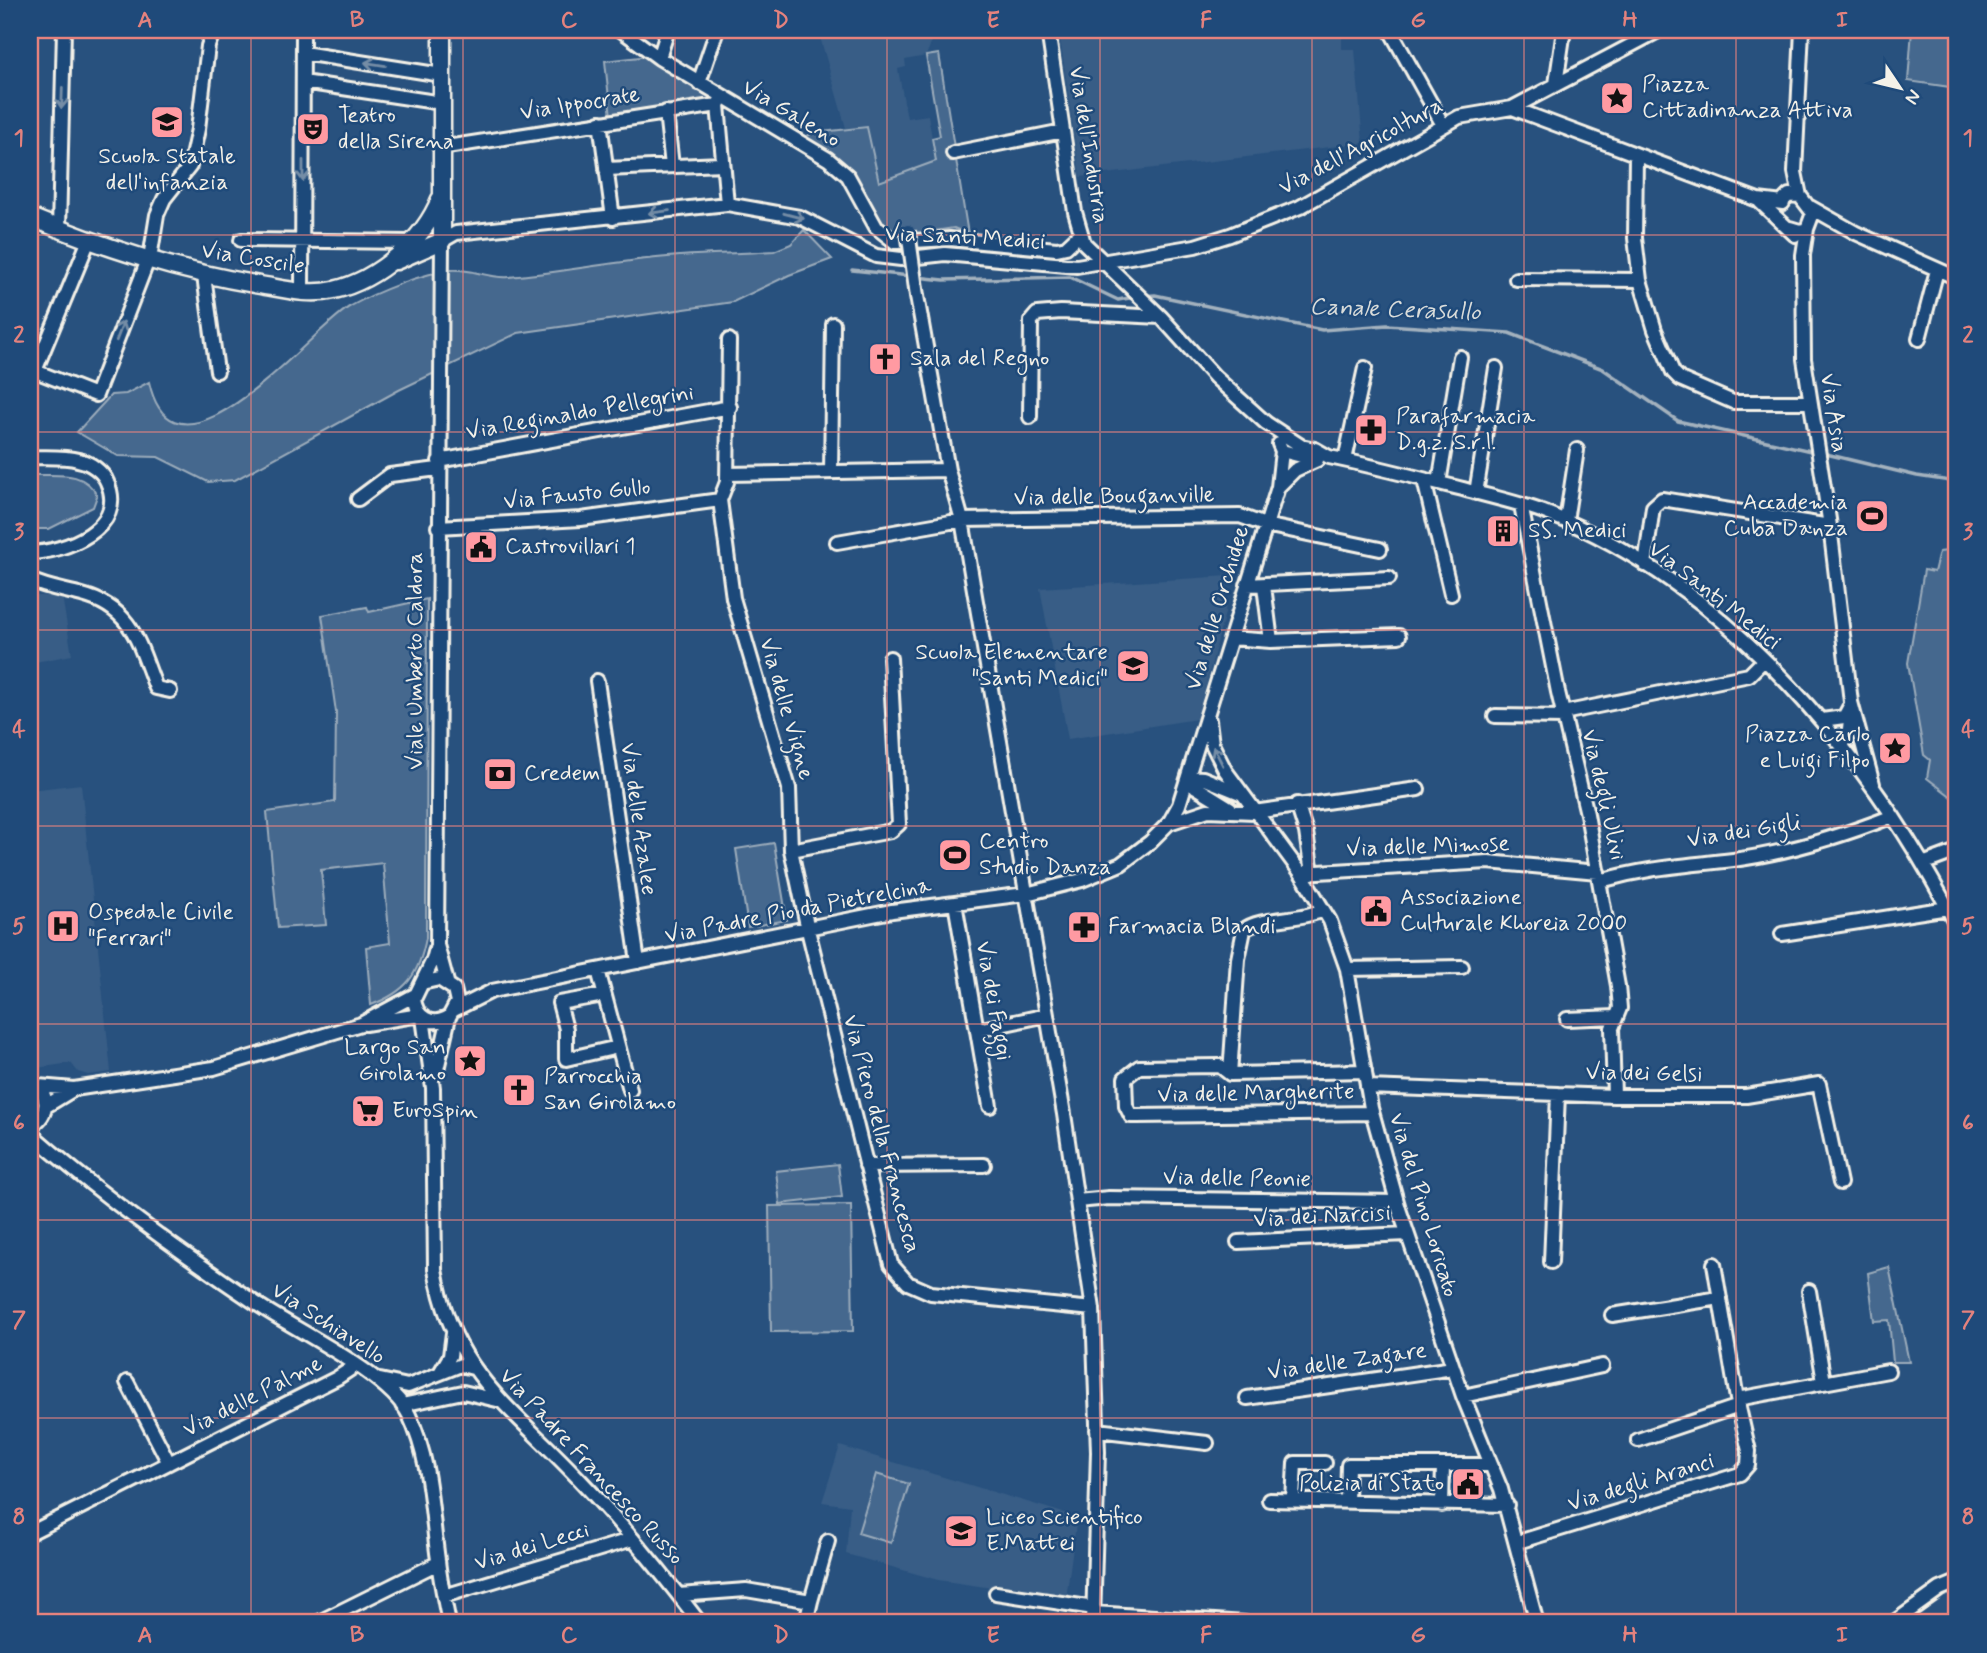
<svg xmlns="http://www.w3.org/2000/svg" width="1987" height="1653" viewBox="0 0 1987 1653" font-family="Mynerve,sans-serif">
  <style>
    .built { fill: #375d86 }
    .green { fill: #45688e; stroke: #9cacbb; stroke-width: 2 }
    .lines { fill: none; stroke-linecap: round; stroke-linejoin: round }
    .stream { stroke: #a4b2be; stroke-width: 3.5 }
    .minor-casing { stroke: #f4f1e8; stroke-width: 18 }
    .major-casing { stroke: #f4f1e8; stroke-width: 21 }
    .minor { stroke: #1f4a7a; stroke-width: 12 }
    .major { stroke: #1f4a7a; stroke-width: 16 }
    .minor-bridge-casing { stroke: #f4f1e8; stroke-width: 18; stroke-linecap: butt }
    .minor-bridge { stroke: #1f4a7a; stroke-width: 12 }
    .oneway { stroke: #748da6 }
    .grid { fill: none; stroke: #e4827e; stroke-width: 2; stroke-opacity: 0.55 }
    .labels { text-anchor: middle; dominant-baseline: central; stroke-width: 5; stroke-linejoin: round; paint-order: stroke }
    .poi-label { font-size: 23px; fill: #f4f1e8; stroke: #1f4a7a; text-anchor: start }
    .street-label { font-size: 23px; fill: #f4f1e8; stroke: #1f4a7a }
    .water-label { font-size: 24px; font-style: italic; fill: #d9dcda; stroke: #1f4a7a }
    .neatline { fill: none; stroke: #e4827e; stroke-width: 2.5 }
    .grid-label { font-size: 23px; text-anchor: middle; font-weight: bold; fill: #e4827e }
  </style>
  <rect width="100%" height="100%" fill="#28517e"/>
  <filter id="ink" filterUnits="userSpaceOnUse"><feTurbulence type="fractalNoise" baseFrequency=".0143" numOctaves="2"/><feDisplacementMap in="SourceGraphic" scale="14" xChannelSelector="R" yChannelSelector="G"/><feConvolveMatrix kernelMatrix="1 2 1 2 8 2 1 2 1" color-interpolation-filters="sRGB"/></filter>
  <g filter="url(#ink)">
    <path class="built" d="M818,30h110l3,13 -5,13 -21,4 1,7 -8,2 9,49 21,-3 8,46 -57,21 -12,-55 -21,1z
      M1133,30h209v19h13l8,94 -283,34 -20,-138z
      M1229,576l-4,37 -28,106 -129,20 -28,-151z
      M30,596h32l10,59 -42,8z
      M81,784l30,288 -23,3 -10,-3 -7,-9 -41,6v-279z
      M840,1446l237,71 -11,82 -128,-19 -92,-26 4,-48 -28,-4z"/>
    <path class="green" d="M1912,30h45v58l-49,-7z
      M939,54l29,180 -14,-6 -59,9c-19,-18 -26,-43 -41,-64 -13,-17 -33,-22 -48,-36l6,-4 55,-6 12,55 57,-21 -4,-23 8,-2 -14,-80z
      M649,56l61,39 1,5 -100,17 -6,-56z
      M804,230l28,29 -43,16 -56,27 -215,31 -119,57 -164,90 -27,2 -50,-25 -40,-1 -41,-24 34,-37 15,-1 23,-12c27,120 165,-57 202,-76 25,-14 72,-33 100,-36 19,-2 39,9 58,7 46,-4 92,-13 138,-18 42,-5 85,-5 127,-8l17,-7z
      M30,475c25,1 55,-6 67,21l-4,11 -44,22h-19z
      M1957,550v251l-30,-23 3,-18 -6,-5 -16,-92 16,-93 10,2 5,-20z
      M427,599l-1,339c-7,37 -20,54 -55,67l-5,-58 24,-4 -7,-80 -62,7 5,55 -48,3 -11,-116 68,-10 1,-90 -14,-97 45,-8 2,5z
      M774,843l13,77 -39,7 -12,-78z
      M838,1164l4,33 -62,7 -4,-33z
      M851,1205l2,126 -82,1 -2,-126z
      M1889,1267l20,95h-16l-4,-42 -15,1 -6,-48z
      M876,1474l33,10 -18,59 -33,-10z"/>
    <g class="lines">
      <path class="stream" d="M852,270l58,6
        M917,277l27,3 126,-3 48,23 17,-3
        M1143,296l12,-1 167,35 65,-5 122,8 94,36 75,52 137,31
        M1822,453l95,23 40,6"/>
      <g class="minor-casing">
        <path id="minor" d="M621,30l38,28 169,101 20,17 28,51 19,15 55,-3 107,10 9,-2 15,-14
          M1048,30l27,182 9,31 77,74 54,60 51,46 35,23 14,3 14,8c45,9 89,21 134,32 28,8 59,14 86,25 180,72 322,244 408,412
          M1390,30l53,95
          M1049,32l19,-2
          M303,53l139,22
          M659,58l9,-28
          M303,82l139,21
          M699,83l18,-53
          M1556,84l8,-54
          M718,105l9,99
          M1512,108l148,-78
          M666,112l6,54
          M600,122l13,96
          M440,148l278,-43 4,-8
          M953,153l110,-22
          M1636,156l-1,82 5,42 15,50 18,42 7,7 53,23h77
          M606,169l116,-5
          M1800,196l-5,-24 7,-142
          M1784,200l5,-5 11,1 13,17 -6,16 -7,2 -10,-3
          M1760,202l35,33
          M1810,207l46,26 101,45
          M59,229l5,-199
          M1807,229l-4,26 1,104 26,167 21,176 22,82
          M241,240l168,2
          M204,276l13,95
          M1516,279l124,1
          M302,292l1,-262
          M917,296l31,174 14,50 102,594 29,195 5,143 -5,171
          M1919,339l18,-69
          M30,369l66,26 55,-143 6,-37 7,-16 26,-33 8,-37 10,-83 6,-16
          M35,371l54,-131
          M1030,417l1,-96 6,-7 24,-2 100,5
          M1279,444l3,7 35,9
          M30,457c15,1 34,-1 48,3 12,2 25,12 29,22 21,46 -42,70 -77,71
          M1345,460l20,-92
          M439,461l291,-54
          M831,472l2,-148
          M727,474l221,-4
          M1424,480l27,114
          M1439,483l21,-126
          M1278,487l17,-17 22,-10
          M1476,493l20,-125
          M358,499l32,-24 48,-6
          M720,500l13,98 56,190 2,62 17,80 83,334 17,19 23,10 162,16
          M720,500l7,-18 2,-142
          M1521,505l37,187 29,122 31,172 2,22 -8,20 2,68
          M1566,521l11,-71
          M438,527l143,-8 139,-19
          M837,542l125,-22 278,-4 25,9 115,24
          M1645,565l8,-58 9,-8 168,27
          M30,580c17,8 34,10 52,15 51,13 57,50 74,93l14,3
          M1247,585l142,-7
          M1264,586l7,55
          M1231,638l40,3 128,-5
          M597,681l41,281
          M1563,713l186,-38 15,-15
          M1495,716l69,1
          M1209,720l3,24 13,26 76,103 29,48 17,48 24,139 28,101 64,187 38,93 36,134
          M1822,720l22,-3 6,-11
          M1842,747l7,-18 2,-19
          M1189,777l14,1 37,15
          M1189,777l7,10 34,21
          M1297,804l9,28 6,41
          M1169,823l39,-13 46,2 164,-23
          M791,850l100,-19 8,-7 -9,-166
          M1925,863l32,-12
          M1301,873l187,-11 110,10
          M1600,881c49,-14 84,-15 133,-21 54,-7 109,-24 160,-44
          M955,903l35,203
          M1782,934l166,-26
          M437,945l10,37
          M1347,969l115,-2
          M598,970l32,120
          M422,983l17,-4 15,10 3,13 -8,15c-17,10 -33,1 -35,-18l19,-39 4,-15 5,-704 14,-8 271,-29 73,13 76,39 25,3 44,-5 132,12 118,-20 35,-11 70,-28 159,-90 53,-9 246,92 25,3
          M604,995l-45,8 7,26v30l52,-12
          M454,1010l38,-19 400,-80 134,-17 56,-14 39,-16 29,-22 19,-19 10,-18 99,-318 4,-36
          M423,1018l10,70 2,181c17,104 78,139 145,211 43,45 82,93 120,143
          M1567,1019l49,-2
          M365,1024l55,-9
          M977,1030l70,-15
          M1365,1071l-135,3 -10,-8 -81,1 -14,11 1,28 5,10h6l235,-3
          M436,1074l13,-57
          M1230,1074l8,-115 6,-29c15,-13 56,-9 79,-20
          M30,1081c20,10 21,35 0,45
          M38,1086l36,3 140,-21 147,-44 54,-29
          M1367,1087l247,9h132l73,-12 21,99
          M46,1106l28,-17
          M30,1133c71,62 151,120 230,173 39,26 130,69 149,109 22,46 22,96 29,145 2,21 7,42 11,63
          M866,1166l118,-1
          M1077,1201l32,-3 288,4
          M1238,1242l169,-8
          M1551,1262l7,-168
          M1809,1291l15,91
          M1612,1315l108,-17
          M441,1371l9,-15 3,-23
          M380,1380l28,6 53,-21 12,3
          M127,1382l42,81
          M1463,1396l139,-30
          M1247,1398l206,-30
          M1737,1399l151,-28
          M402,1405l61,-13 34,8
          M1097,1430l110,13
          M1638,1440l101,-34
          M1269,1500l238,5
          M1293,1500l2,-37h30
          M1347,1502l1,-37h143
          M1442,1505l1,-40
          M30,1533l307,-155 18,-12
          M1518,1542l222,-68 8,-9 1,-14 -12,-52 -23,-135
          M996,1593l98,15
          M679,1595l67,-5 65,11 17,-60
          M444,1596l189,-57
          M1094,1613l151,10
          M317,1623l121,-60
          M806,1623l5,-22
          M1893,1623l47,-34 17,-7"/>
      </g>
      <g class="major-casing">
        <path id="major" d="M30,217c77,32 147,54 230,68 24,4 50,11 74,5 44,-10 90,-50 106,-91
          M396,261l46,-20v-211"/>
      </g>
      <use href="#minor" class="minor"/>
      <use href="#major" class="major"/>
      <g class="minor-bridge-casing">
        <path id="minor-bridge" d="M908,231l9,65"/>
      </g>
      <use href="#minor-bridge" class="minor-bridge"/>
    </g>
    <defs><path id="oneway-shaft" d="M-6 0H5M1.5-3L5.5 0L1.5 3" fill="none" stroke-width="1.6" stroke-linecap="round" stroke-linejoin="round" transform="scale(1.75)"/></defs>
    <g class="oneway">
      <use href="#oneway-shaft" transform="translate(375 64) rotate(-171)"/>
      <use href="#oneway-shaft" transform="translate(62 98) rotate(92)"/>
      <use href="#oneway-shaft" transform="translate(303 171) rotate(90)"/>
      <use href="#oneway-shaft" transform="translate(659 212) rotate(173)"/>
      <use href="#oneway-shaft" transform="translate(794 216) rotate(15)"/>
      <use href="#oneway-shaft" transform="translate(120 331) rotate(-69)"/>
      <use href="#oneway-shaft" transform="translate(1218 756) rotate(-117)"/>
    </g>
  </g>
  <path class="grid" d="M251,30v1593M463,30v1593M675,30v1593M887,30v1593M1100,30v1593M1312,30v1593M1524,30v1593M1736,30v1593M30,235h1927M30,432h1927M30,630h1927M30,826h1927M30,1024h1927M30,1220h1927M30,1418h1927"/>
  <defs>
    <g id="sight-square" transform="scale(1.75)"><rect x="-9" y="-9" width="18" height="18" rx="4" fill="#ff9aa2" stroke="#1f4a7a"/><path d="M0-6L1.8-2.2L6-1.7L2.9 1.2L3.7 5.4L0 3.3L-3.7 5.4L-2.9 1.2L-6-1.7L-1.8-2.2Z" fill="#111"/></g>
    <g id="school-square" transform="scale(1.75)"><rect x="-9" y="-9" width="18" height="18" rx="4" fill="#ff9aa2" stroke="#1f4a7a"/><path d="M0-5L7-2L0 1L-7-2ZM-4 1L0 2.5L4 1V4Q0 6-4 4Z" fill="#111"/></g>
    <g id="theatre-square" transform="scale(1.75)"><rect x="-9" y="-9" width="18" height="18" rx="4" fill="#ff9aa2" stroke="#1f4a7a"/><path d="M-5-5.5Q0-4 5-5.5V0Q5 5 0 6Q-5 5-5 0ZM-3.3-2.5H-1v1.5H-3.3ZM1-2.5H3.3v1.5H1ZM-2.8 1Q0 5.5 2.8 1Z" fill="#111"/></g>
    <g id="church-square" transform="scale(1.75)"><rect x="-9" y="-9" width="18" height="18" rx="4" fill="#ff9aa2" stroke="#1f4a7a"/><path d="M-1.2-6h2.4v3.5h3.3v2.4h-3.3V6h-2.4V-.1h-3.3v-2.4h3.3Z" fill="#111"/></g>
    <g id="pharmacy-square" transform="scale(1.75)"><rect x="-9" y="-9" width="18" height="18" rx="4" fill="#ff9aa2" stroke="#1f4a7a"/><path d="M-2-6h4v4h4v4h-4v4h-4v-4h-4v-4h4Z" fill="#111"/></g>
    <g id="stadium-square" transform="scale(1.75)"><rect x="-9" y="-9" width="18" height="18" rx="4" fill="#ff9aa2" stroke="#1f4a7a"/><path d="M0-5a6.5 5 0 1 0 0 10a6.5 5 0 1 0 0-10ZM-3.5-1.8h7v3.6h-7Z" fill="#111"/></g>
    <g id="building-square" transform="scale(1.75)"><rect x="-9" y="-9" width="18" height="18" rx="4" fill="#ff9aa2" stroke="#1f4a7a"/><path d="M-4-6H4V6H1V3H-1V6H-4ZM-2.5-4.3h1.7v1.8h-1.7ZM.8-4.3h1.7v1.8H.8ZM-2.5-1h1.7V.8h-1.7ZM.8-1h1.7V.8H.8Z" fill="#111"/></g>
    <g id="civic-square" transform="scale(1.75)"><rect x="-9" y="-9" width="18" height="18" rx="4" fill="#ff9aa2" stroke="#1f4a7a"/><path d="M-.6-6.5H3V-4.5H.6V-3L4-1V1h2V6H-6V1h2V-1L-.6-3ZM-1.2 2.5V6h2.4V2.5Z" fill="#111"/></g>
    <g id="bank-square" transform="scale(1.75)"><rect x="-9" y="-9" width="18" height="18" rx="4" fill="#ff9aa2" stroke="#1f4a7a"/><path d="M-6-4H6V4H-6ZM0-2.3a2.3 2.3 0 1 0 0 4.6a2.3 2.3 0 1 0 0-4.6Z" fill="#111"/></g>
    <g id="hospital-square" transform="scale(1.75)"><rect x="-9" y="-9" width="18" height="18" rx="4" fill="#ff9aa2" stroke="#1f4a7a"/><path d="M-5-5h3v3.5h4V-5h3V5h-3V1.5h-4V5h-3Z" fill="#111"/></g>
    <g id="supermarket-square" transform="scale(1.75)"><rect x="-9" y="-9" width="18" height="18" rx="4" fill="#ff9aa2" stroke="#1f4a7a"/><path d="M-6-5.5h2.5l.6 2H6L4.5 2H-2.5L-4.4-4H-6ZM-1.5 3.2a1.3 1.3 0 1 0 .1 0ZM3 3.2a1.3 1.3 0 1 0 .1 0Z" fill="#111"/></g>
  </defs>
  <g fill-rule="evenodd">
    <use href="#sight-square" x="1617" y="98"/>
    <use href="#school-square" x="167" y="122"/>
    <use href="#theatre-square" x="313" y="129"/>
    <use href="#church-square" x="885" y="359"/>
    <use href="#pharmacy-square" x="1371" y="430"/>
    <use href="#stadium-square" x="1872" y="516"/>
    <use href="#building-square" x="1503" y="531"/>
    <use href="#civic-square" x="481" y="547"/>
    <use href="#school-square" x="1133" y="666"/>
    <use href="#sight-square" x="1895" y="748"/>
    <use href="#bank-square" x="500" y="774"/>
    <use href="#stadium-square" x="955" y="855"/>
    <use href="#civic-square" x="1376" y="911"/>
    <use href="#hospital-square" x="63" y="926"/>
    <use href="#pharmacy-square" x="1084" y="927"/>
    <use href="#sight-square" x="470" y="1061"/>
    <use href="#church-square" x="519" y="1090"/>
    <use href="#supermarket-square" x="368" y="1111"/>
    <use href="#civic-square" x="1468" y="1484"/>
    <use href="#school-square" x="961" y="1531"/>
  </g>
  <g class="labels">
    <g class="poi-label">
      <text x="1642" y="85">Piazza<tspan x="1642" dy="26">Cittadinanza Attiva</tspan></text>
      <text x="338" y="116">Teatro<tspan x="338" dy="26">della Sirena</tspan></text>
      <text x="167" y="157" text-anchor="middle">Scuola Statale<tspan x="167" dy="26">dell'infanzia</tspan></text>
      <text x="910" y="359">Sala del Regno</text>
      <text x="1396" y="417">Parafarmacia<tspan x="1396" dy="26">D.g.z. S.r.l.</tspan></text>
      <text x="1848" y="503" text-anchor="end">Accademia<tspan x="1848" dy="26">Cuba Danza</tspan></text>
      <text x="1528" y="531">SS. Medici</text>
      <text x="505" y="547">Castrovillari 1</text>
      <text x="1108" y="653" text-anchor="end">Scuola Elementare<tspan x="1108" dy="26">"Santi Medici"</tspan></text>
      <text x="1870" y="735" text-anchor="end">Piazza Carlo<tspan x="1870" dy="26">e Luigi Filpo</tspan></text>
      <text x="524" y="774">Credem</text>
      <text x="979" y="842">Centro<tspan x="979" dy="26">Studio Danza</tspan></text>
      <text x="1400" y="898">Associazione<tspan x="1400" dy="26">Culturale Khoreia 2000</tspan></text>
      <text x="88" y="913">Ospedale Civile<tspan x="88" dy="26">"Ferrari"</tspan></text>
      <text x="1108" y="927">Farmacia Blandi</text>
      <text x="446" y="1048" text-anchor="end">Largo San<tspan x="446" dy="26">Girolamo</tspan></text>
      <text x="544" y="1077">Parrocchia<tspan x="544" dy="26">San Girolamo</tspan></text>
      <text x="392" y="1111">EuroSpin</text>
      <text x="1444" y="1484" text-anchor="end">Polizia di Stato</text>
      <text x="986" y="1518">Liceo Scientifico<tspan x="986" dy="26">E.Mattei</tspan></text>
    </g>
    <g class="street-label">
      <text transform="translate(580 104) rotate(-9)">Via Ippocrate</text>
      <text transform="translate(791 114) rotate(31)">Via Galeno</text>
      <text transform="translate(1088 145) rotate(81)">Via dell'Industria</text>
      <text transform="translate(1361 147) rotate(-28)">Via dell'Agricoltura</text>
      <text transform="translate(965 238) rotate(3)">Via Santi Medici</text>
      <text transform="translate(253 259) rotate(9)">Via Coscile</text>
      <text transform="translate(580 413) rotate(-10)">Via Reginaldo Pellegrini</text>
      <text transform="translate(1833 413) rotate(81)">Via Asia</text>
      <text transform="translate(577 495) rotate(-6)">Via Fausto Gullo</text>
      <text transform="translate(1114 497) rotate(-1)">Via delle Bouganville</text>
      <text transform="translate(1714 596) rotate(38)">Via Santi Medici</text>
      <text transform="translate(1218 608) rotate(-73)">Via delle Orchidee</text>
      <text transform="translate(416 661) rotate(-90)">Viale Umberto Caldora</text>
      <text transform="translate(786 709) rotate(74)">Via delle Vigne</text>
      <text transform="translate(1603 795) rotate(77)">Via degli Ulivi</text>
      <text transform="translate(638 819) rotate(82)">Via delle Azalee</text>
      <text transform="translate(1744 832) rotate(-9)">Via dei Gigli</text>
      <text transform="translate(1428 847) rotate(-2)">Via delle Mimose</text>
      <text transform="translate(798 911) rotate(-11)">Via Padre Pio da Pietrelcina</text>
      <text transform="translate(993 1001) rotate(80)">Via dei Faggi</text>
      <text transform="translate(1644 1074) rotate(1)">Via dei Gelsi</text>
      <text transform="translate(1256 1094) rotate(-1)">Via delle Margherite</text>
      <text transform="translate(881 1134) rotate(75)">Via Piero della Francesca</text>
      <text transform="translate(1237 1179) rotate(1)">Via delle Peonie</text>
      <text transform="translate(1423 1205) rotate(73)">Via del Pino Loricato</text>
      <text transform="translate(1322 1217) rotate(-3)">Via dei Narcisi</text>
      <text transform="translate(328 1324) rotate(33)">Via Schiavello</text>
      <text transform="translate(1347 1362) rotate(-8)">Via delle Zagare</text>
      <text transform="translate(253 1397) rotate(-27)">Via delle Palme</text>
      <text transform="translate(591 1467) rotate(47)">Via Padre Francesco Russo</text>
      <text transform="translate(1641 1483) rotate(-17)">Via degli Aranci</text>
      <text transform="translate(532 1547) rotate(-17)">Via dei Lecci</text>
    </g>
    <g class="water-label">
      <text transform="translate(1395 310) rotate(2)">Canale Cerasullo</text>
    </g>
  </g>
  <rect width="1987" height="1653" fill="none" stroke="#1f4a7a" stroke-width="77"/>
  <g transform="translate(1900 88) rotate(125)" stroke="#1f4a7a" stroke-width="5" paint-order="stroke">
  <path d="M0-5L12 26L0 18L-12 26Z" fill="#f4f1e8"/>
  <text y="-10" font-size="19" font-weight="bold" text-anchor="middle" fill="#f4f1e8">N</text>
  </g>
  <rect x="38" y="38" width="1910" height="1576" class="neatline"/>
  <g class="grid-label">
    <text x="145" y="27">A</text>
    <text x="357" y="27">B</text>
    <text x="569" y="27">C</text>
    <text x="781" y="27">D</text>
    <text x="993" y="27">E</text>
    <text x="1206" y="27">F</text>
    <text x="1418" y="27">G</text>
    <text x="1630" y="27">H</text>
    <text x="1842" y="27">I</text>
    <text x="19" y="145">1</text>
    <text x="1968" y="145">1</text>
    <text x="19" y="342">2</text>
    <text x="1968" y="342">2</text>
    <text x="19" y="539">3</text>
    <text x="1968" y="539">3</text>
    <text x="19" y="736">4</text>
    <text x="1968" y="736">4</text>
    <text x="19" y="933">5</text>
    <text x="1968" y="933">5</text>
    <text x="19" y="1130">6</text>
    <text x="1968" y="1130">6</text>
    <text x="19" y="1327">7</text>
    <text x="1968" y="1327">7</text>
    <text x="19" y="1524">8</text>
    <text x="1968" y="1524">8</text>
    <text x="145" y="1642">A</text>
    <text x="357" y="1642">B</text>
    <text x="569" y="1642">C</text>
    <text x="781" y="1642">D</text>
    <text x="993" y="1642">E</text>
    <text x="1206" y="1642">F</text>
    <text x="1418" y="1642">G</text>
    <text x="1630" y="1642">H</text>
    <text x="1842" y="1642">I</text>
  </g>
</svg>
